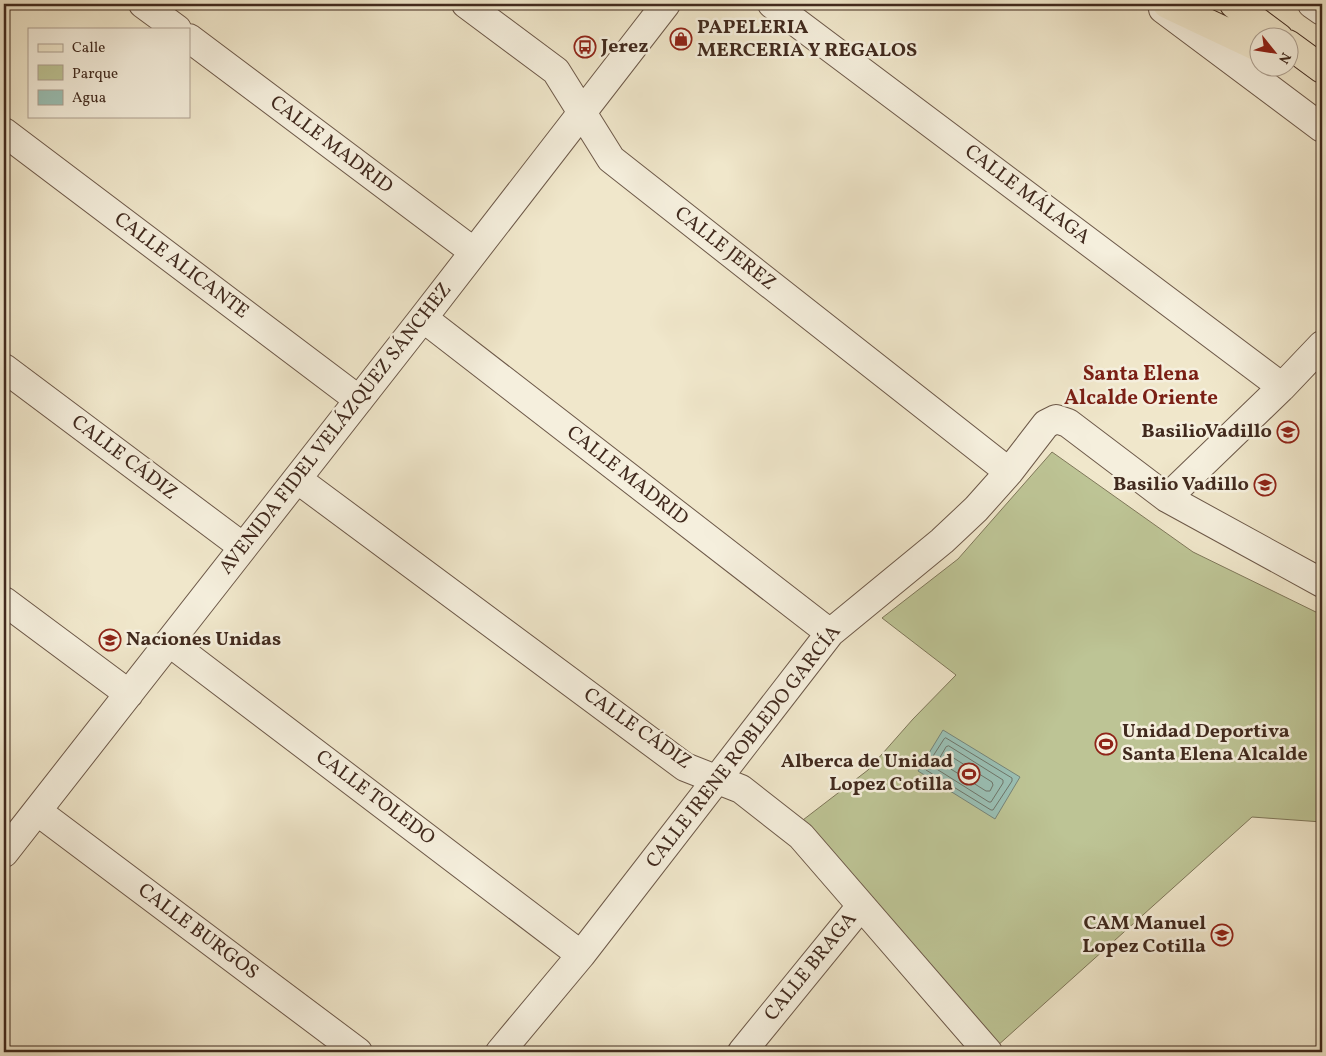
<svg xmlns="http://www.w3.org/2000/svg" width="1326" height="1056" viewBox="0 0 1326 1056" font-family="Vollkorn,serif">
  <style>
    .green { fill: #bdc495; stroke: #7f775a }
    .water { fill: #9ac0b5; stroke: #768479 }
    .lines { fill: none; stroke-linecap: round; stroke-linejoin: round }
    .shore { stroke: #6e756a; stroke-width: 1 }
    .minor-casing { stroke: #6d5949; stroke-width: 30 }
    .major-casing { stroke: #412a1e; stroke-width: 30 }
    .minor { stroke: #f5efdd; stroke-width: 28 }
    .major { stroke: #f0e7cb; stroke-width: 28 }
    .labels { text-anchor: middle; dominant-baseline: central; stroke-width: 5; stroke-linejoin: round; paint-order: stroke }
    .poi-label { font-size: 20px; font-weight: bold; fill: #412a1e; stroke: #f5efdd; text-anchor: start }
    .street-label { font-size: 20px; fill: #412a1e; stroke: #f5efdd }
    .neighbourhood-label { font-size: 21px; font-weight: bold; fill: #7a1f14; stroke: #f5efdd }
  </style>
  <rect width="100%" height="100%" fill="#f0e7cb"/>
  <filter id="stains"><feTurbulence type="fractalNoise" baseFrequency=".004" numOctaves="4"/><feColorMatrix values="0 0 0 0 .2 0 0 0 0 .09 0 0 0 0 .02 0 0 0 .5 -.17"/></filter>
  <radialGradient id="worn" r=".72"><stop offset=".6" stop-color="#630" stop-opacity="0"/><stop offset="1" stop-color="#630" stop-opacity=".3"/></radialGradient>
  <path class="green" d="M1052,452l141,100 129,63v207l-70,-5 -256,230 -197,-224 69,-53 45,-51 43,-44 -74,-57 76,-59z"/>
  <path class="water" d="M943,730l77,47 -25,42 -77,-48z"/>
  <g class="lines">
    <path class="shore" d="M946,738l66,40v3l-19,29h-2l-65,-40v-3l18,-28z
      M949,746l54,34v3l-12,19h-2l-54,-34v-2l11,-19z
      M949,757h3l40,25 1,3 -3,6h-4l-40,-25 -1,-3z"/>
    <g class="minor-casing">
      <path id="minor" d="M143,4l34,25
        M466,4l90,67 55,88 398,313
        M772,4l510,383
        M1312,4l10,7
        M1163,9l159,119
        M189,38l285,214
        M4,132l355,268
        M423,318l407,315
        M4,368l239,179
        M297,479l388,288 56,22 60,47 187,216
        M1167,498l115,-111 40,-42
        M4,601l125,93
        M169,642l412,313
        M37,811l321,241
        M4,853l419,-535 243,-314
        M500,1052l81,-97 249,-322 112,-92 34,-32 33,-37 37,-48 10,-5 12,4 99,75 155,85
        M742,1052l119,-146"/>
    </g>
    <g class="major-casing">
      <path id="major" d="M1167,4l91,43
        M1234,4l45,34
        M1288,44l34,25"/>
    </g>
    <use href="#minor" class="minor"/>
    <use href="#major" class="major"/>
  </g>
  <defs>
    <g id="shop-ring" transform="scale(1.125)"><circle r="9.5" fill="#f5efdd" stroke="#8f2418" stroke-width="1.5"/><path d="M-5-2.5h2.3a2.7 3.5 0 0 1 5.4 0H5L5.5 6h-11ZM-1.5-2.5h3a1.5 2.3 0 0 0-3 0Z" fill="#8f2418"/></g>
    <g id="bus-ring" transform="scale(1.125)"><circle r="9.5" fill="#f5efdd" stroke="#8f2418" stroke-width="1.5"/><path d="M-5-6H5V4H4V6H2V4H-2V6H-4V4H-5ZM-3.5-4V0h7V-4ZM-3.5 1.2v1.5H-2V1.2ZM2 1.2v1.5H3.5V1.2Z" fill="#8f2418"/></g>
    <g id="school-ring" transform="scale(1.125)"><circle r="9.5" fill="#f5efdd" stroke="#8f2418" stroke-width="1.5"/><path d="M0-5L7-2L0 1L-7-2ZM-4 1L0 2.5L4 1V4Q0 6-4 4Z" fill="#8f2418"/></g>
    <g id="stadium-ring" transform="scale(1.125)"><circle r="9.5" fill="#f5efdd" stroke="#8f2418" stroke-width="1.5"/><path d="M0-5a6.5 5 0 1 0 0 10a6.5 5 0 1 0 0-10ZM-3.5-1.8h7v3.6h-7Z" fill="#8f2418"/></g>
  </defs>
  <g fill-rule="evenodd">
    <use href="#shop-ring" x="681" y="39"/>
    <use href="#bus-ring" x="585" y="47"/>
    <use href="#school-ring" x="1288" y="432"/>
    <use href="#school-ring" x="1265" y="485"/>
    <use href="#school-ring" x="110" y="640"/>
    <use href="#stadium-ring" x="1106" y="744"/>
    <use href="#stadium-ring" x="969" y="774"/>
    <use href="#school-ring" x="1222" y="935"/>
  </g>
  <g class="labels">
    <g class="poi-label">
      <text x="697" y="28">PAPELERIA<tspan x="697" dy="23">MERCERIA Y REGALOS</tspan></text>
      <text x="601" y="47">Jerez</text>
      <text x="1272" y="432" text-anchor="end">BasilioVadillo</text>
      <text x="1249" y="485" text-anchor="end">Basilio Vadillo</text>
      <text x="126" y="640">Naciones Unidas</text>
      <text x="1122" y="732">Unidad Deportiva<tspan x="1122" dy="23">Santa Elena Alcalde</tspan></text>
      <text x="953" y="762" text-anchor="end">Alberca de Unidad<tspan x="953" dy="23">Lopez Cotilla</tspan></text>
      <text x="1206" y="924" text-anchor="end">CAM Manuel<tspan x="1206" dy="23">Lopez Cotilla</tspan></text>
    </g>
    <g class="street-label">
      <text transform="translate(331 145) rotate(37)">CALLE MADRID</text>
      <text transform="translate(1027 195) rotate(37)">CALLE MÁLAGA</text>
      <text transform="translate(725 249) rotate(38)">CALLE JEREZ</text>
      <text transform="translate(181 266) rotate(37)">CALLE ALICANTE</text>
      <text transform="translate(336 429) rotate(-52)">AVENIDA FIDEL VELÁZQUEZ SÁNCHEZ</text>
      <text transform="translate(124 458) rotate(37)">CALLE CÁDIZ</text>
      <text transform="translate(627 476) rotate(38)">CALLE MADRID</text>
      <text transform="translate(637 729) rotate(35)">CALLE CÁDIZ</text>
      <text transform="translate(744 747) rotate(-52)">CALLE IRENE ROBLEDO GARCÍA</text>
      <text transform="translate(375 798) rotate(37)">CALLE TOLEDO</text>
      <text transform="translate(198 932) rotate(37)">CALLE BURGOS</text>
      <text transform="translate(811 967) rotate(-51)">CALLE BRAGA</text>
    </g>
    <g class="neighbourhood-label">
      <text x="1141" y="374">Santa Elena<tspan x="1141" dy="24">Alcalde Oriente</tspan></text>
    </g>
  </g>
  <rect width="1326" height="1056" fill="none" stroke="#f0e7cb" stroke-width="20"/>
  <rect x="5" y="5" width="1316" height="1046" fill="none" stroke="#412a1e" stroke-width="2.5"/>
  <rect x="10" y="10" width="1306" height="1036" fill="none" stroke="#412a1e"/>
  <rect x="28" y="28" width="162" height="90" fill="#f5efdd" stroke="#ada091"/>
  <rect x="38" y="44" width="25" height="8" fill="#f0e7cb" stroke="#ada091"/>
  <text x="72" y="52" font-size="15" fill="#412a1e">Calle</text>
  <rect x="38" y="65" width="25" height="15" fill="#bdc495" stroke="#ada091"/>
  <text x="72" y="78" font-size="15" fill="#412a1e">Parque</text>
  <rect x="38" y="90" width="25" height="15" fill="#9ac0b5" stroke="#ada091"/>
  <text x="72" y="102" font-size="15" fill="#412a1e">Agua</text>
  <g transform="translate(1274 52) rotate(120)"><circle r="24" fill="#f5efdd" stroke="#ada091"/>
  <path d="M0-4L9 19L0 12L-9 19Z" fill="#8f2418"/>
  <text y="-8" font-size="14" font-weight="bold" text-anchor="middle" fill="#412a1e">N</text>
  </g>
  <rect width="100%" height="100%" filter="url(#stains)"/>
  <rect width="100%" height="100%" fill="url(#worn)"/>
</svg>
